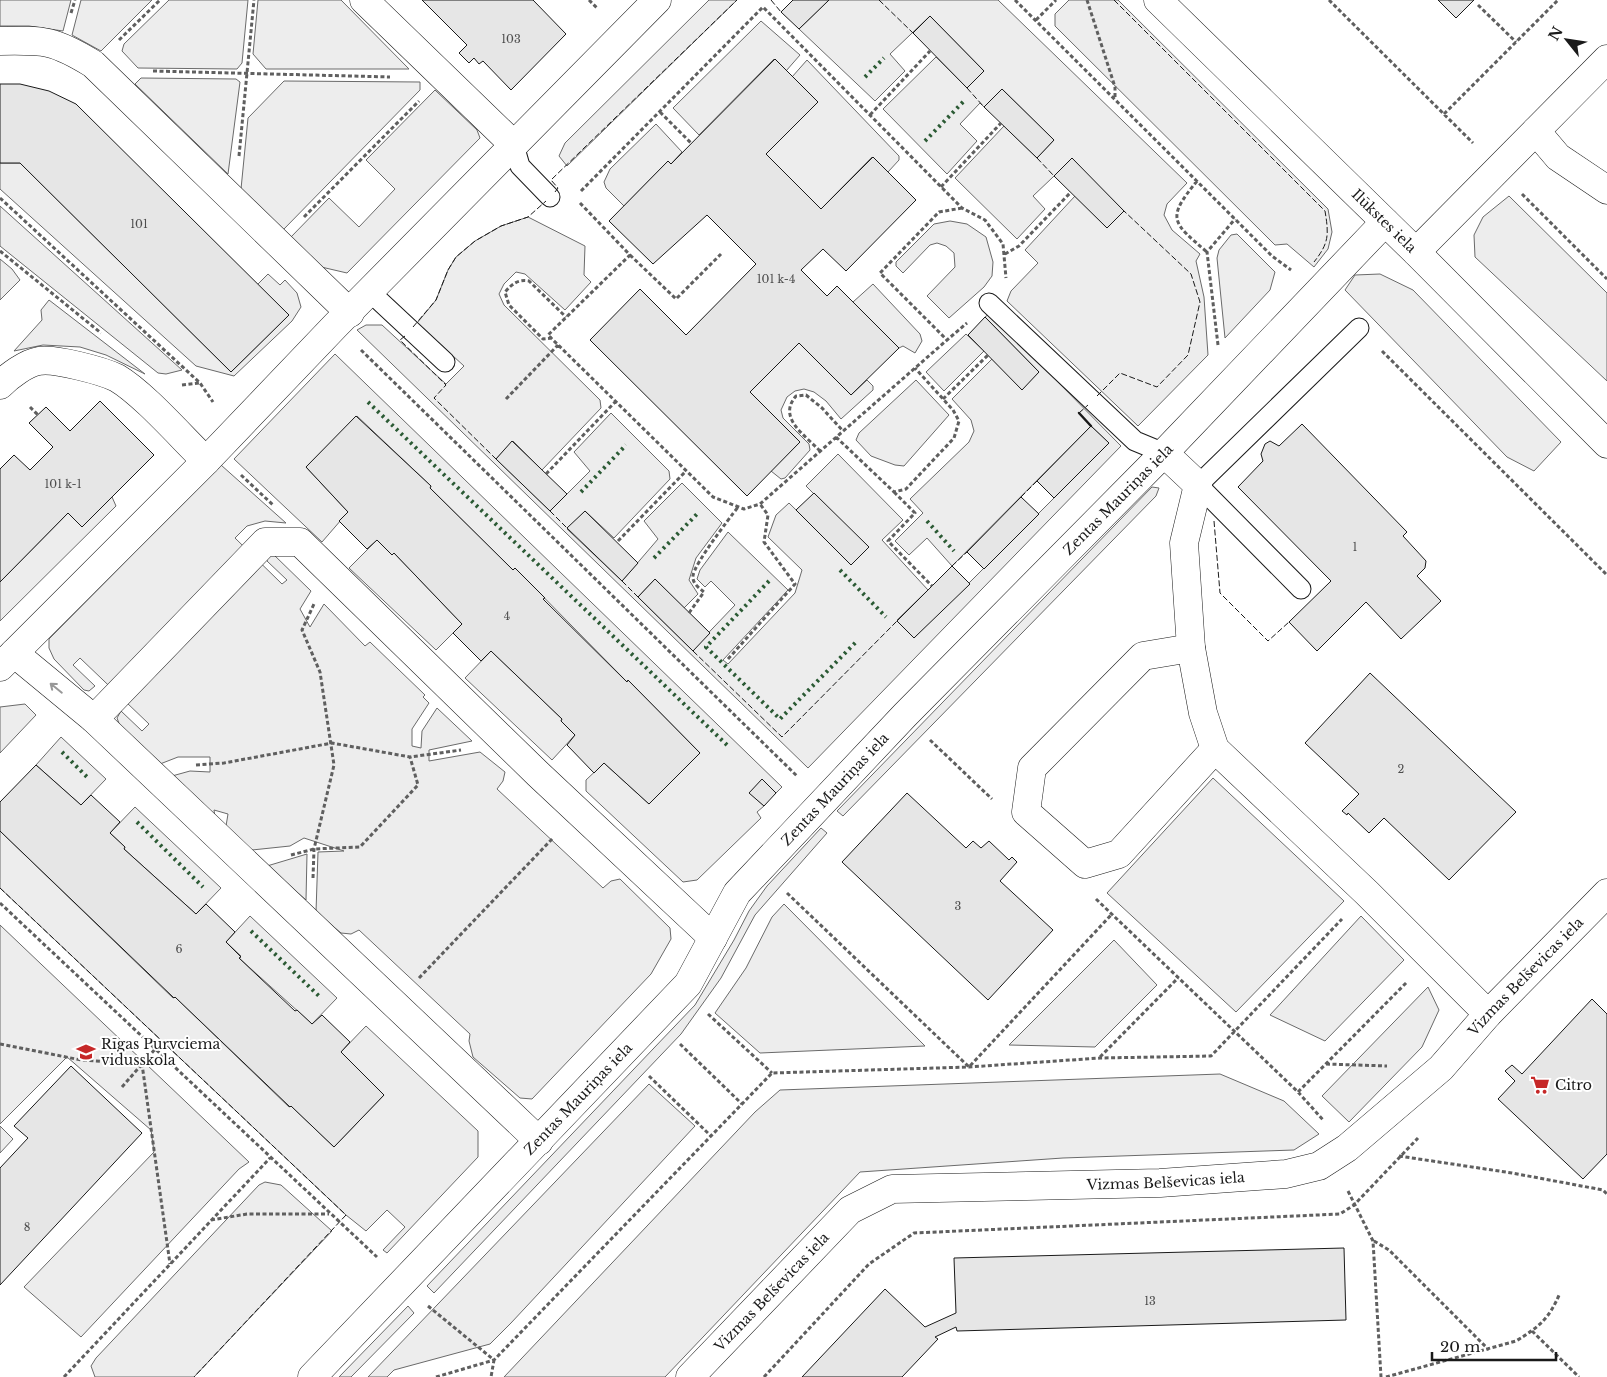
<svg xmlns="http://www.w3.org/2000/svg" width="1607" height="1377" viewBox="0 0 1607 1377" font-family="'Libre Baskerville',serif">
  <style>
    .built { fill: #ededed; stroke: #6a6a6a }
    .building { fill: #e6e6e6; stroke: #1a1a1a }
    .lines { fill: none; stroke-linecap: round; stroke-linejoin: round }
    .service-casing { stroke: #1a1a1a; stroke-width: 21 }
    .minor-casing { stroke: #1a1a1a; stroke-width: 29 }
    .tertiary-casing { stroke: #1a1a1a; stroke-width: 29 }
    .path { stroke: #5f5f5f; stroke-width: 3; stroke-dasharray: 4 2.5; stroke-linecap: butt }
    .service { stroke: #fff; stroke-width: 19 }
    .minor { stroke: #fff; stroke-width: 28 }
    .tertiary { stroke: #fff; stroke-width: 28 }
    .hedge { stroke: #2b5a34; stroke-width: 4; stroke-dasharray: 2.5 4; stroke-linecap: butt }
    .fence { stroke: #1a1a1a; stroke-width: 1; stroke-dasharray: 6 2.5; stroke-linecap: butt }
    .wall { stroke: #1a1a1a; stroke-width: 2.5 }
    .oneway { stroke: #989898 }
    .labels { text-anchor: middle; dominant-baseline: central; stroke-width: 4; stroke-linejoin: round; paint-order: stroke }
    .number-label { font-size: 11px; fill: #4d4d4d }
    .street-label { font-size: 14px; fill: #1a1a1a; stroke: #fff }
    .poi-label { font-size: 14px; fill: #1a1a1a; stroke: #fff; text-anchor: start }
  </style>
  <rect width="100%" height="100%" fill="#fff"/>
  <path class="built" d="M0,0h71l-8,31 -34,-5h-29z
    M81,0h71l-51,51 -29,-16z
    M169,0h79l-6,63 -5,6 -99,-1 -16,-17 2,-7z
    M258,0h83l68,69h-143l-13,-15z
    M709,0h28l-170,166 -8,-10 6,-13z
    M829,0h169l189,183 -20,21 -3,11 8,15 28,24 -4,7 8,36 4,58 -70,71 -131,-125 4,-10 27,-28 -13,-13 50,-54 32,32 17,-17 -52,-52 -39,37 12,13 -28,30 -62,-61 49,-52 33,32 17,-18 -52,-51 -18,18 -4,-4 -20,21 17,17 -30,33 -64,-65 53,-52 31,31 17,-17 -54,-55 -40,38 15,17 -30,30 -76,-72z
    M1069,0h49l210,209 4,23 -4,17 -14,18 -27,-23 -12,1 -220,-219v-12z
    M761,21l39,34 -14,16 -12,-12 -75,76 -26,-27z
    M807,60l92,96v4l-11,12 -16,-15 -51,52 -55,-55 26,-77z
    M141,78l95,1 4,3 -12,92 -93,-90z
    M284,81l136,1v8l-137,140 -42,-41 7,-71z
    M435,90l42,40 3,8 -133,135 -30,-7 -27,-28 39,-40 30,29 36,-38 -29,-29z
    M656,124l26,28 -11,12 -3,-3 -44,45 -18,-18 -2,-6 6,-13z
    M0,163h20l211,209 57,-56 -31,-31 11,-11 12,11 5,-5 12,13 4,14 -9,14 -58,55 -38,-10 -196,-177z
    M1509,196l98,97v88l-132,-124 -1,-22 9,-18z
    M0,206l182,164 -16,4 -8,-1 -158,-127z
    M528,217l57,29 -1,29 7,7 -26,28 -40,-36 -9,-2 -12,12 -5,10 5,11 96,95 1,8 -59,62 -29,-29 -17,18 54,52 40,-40 -16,-19 37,-39 58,58 1,8 -56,59 -29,-27 -18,18 55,52 36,-42 -14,-18 38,-38 40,40 -26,35 -7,22 9,14 -14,14 -29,-29 -17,18 54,53 43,-45 -24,-24 -6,6 -8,-8 3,-9 28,-38 60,58 -65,70 5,4 67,-71 7,-23 -34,-33 8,-22 13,-12 62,61 17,-16 -62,-62 32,-32 65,66 -21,20 46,50 -31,30 17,18 195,-195 -18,-17 -139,140 -25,-28 -18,17 -14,-14 28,-28 -13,-14 59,-57 5,-11 -3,-11 -19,-21 40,-40 30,30 17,-17 -54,-55 5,-4 131,133 -313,322 -451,-438 9,-5h16l64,59 18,-18 -47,-43 19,-23 12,-30 8,-13 19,-16 26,-15z
    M950,221l17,3 19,13 7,25 -1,14 -8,11 -35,31 -22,-22 28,-29 -1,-14 -8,-7 -9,-3 -7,2 -27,28 -7,-7v-4l38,-38z
    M1237,234l38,38 -5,18 -45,48 -8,-80 2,-8 12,-15z
    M0,259l12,10 8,11 -20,20z
    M1380,274l33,16 148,152 -27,29 -27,-14 -162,-167 10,-15z
    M873,284l47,50 2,7 -7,12 -12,-7 -4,2 -46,-46z
    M49,300l96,74 -39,-19 -26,-8 -37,-2 -29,6 28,-31 -1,-10z
    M966,334l18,17 -40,40 -18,-19z
    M799,343l52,52 16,-15 6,6v4l-32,29 -15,-18 -12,-9 -10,-3 -9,2 -8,6 -6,13 2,8 26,26 1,6 -25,28 -4,1 -10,-8 29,-29 -50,-50z
    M335,354l447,433 -6,6 -14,-13 -12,13 14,13 -7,6 4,6 -64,62 -14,2 -97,-91v-11l18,-17 45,41 51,-51 -72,-73 -1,2 -112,-114 -2,2 -83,-82 1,-2 -74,-70 -51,51 42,45 -26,30 -88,-83z
    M916,380l33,35 -45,51 -9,-1 -24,-9 -15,-16 3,-7z
    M221,465l65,58 -21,-2 -18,5 -12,12 47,46 5,-4 -20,-19 1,-5 4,-3 39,38 -11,18 10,18 14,-23 41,42 5,-4 55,53 -2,2 6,6 -17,26v17l9,2 1,-17 15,-23 35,33 -43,9v11l51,-9 25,20 -2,9 -6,8 106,99 8,-7 9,-2 50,49 1,11 -20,35 -119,125 -12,-1 -47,-41 -4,-16 1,-7 -111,-104 -8,4 -10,-1 -25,-21 2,-60 26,-1 -40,-13 -14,8 -38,4 -26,-24 2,-12 -14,-4 1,7 -43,-41 18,-5 20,1v-15h-32l-18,7 -40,-38 -3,-8 4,-7 21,20 7,-7 -69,-66 -7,7 22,21 -6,5 -5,-1 -30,-31 -5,-11v-9z
    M1152,487l7,1 -3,8 -313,320 -6,-5z
    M112,497l4,9 -116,115v-39l68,-69 14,14z
    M377,540l15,15 2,-2 68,71 -26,26 -87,-82z
    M491,651l71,68 -1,2 14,14 -23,25 -87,-82z
    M25,704l11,11 -36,38v-46z
    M61,737l45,42 -25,26 -45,-40z
    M1213,778l131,123 -108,111 -129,-119z
    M135,807l86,81 -25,26 -72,-65 1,-2 -15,-14z
    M821,828l6,5 -72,82 -34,63 -40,56 -247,259 -7,-7 268,-281 39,-65 15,-29 18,-25z
    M0,831l173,167 2,-1 114,110 2,-1 43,41 50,-52 -43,-43 25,-26 112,105v26l-91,96 -4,-3 22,-23 -18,-17 -21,21 -20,-16 -346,-327z
    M307,854l-1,46 -39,-34z
    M784,904l141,142 -165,7 -45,-40 31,-45 26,-51z
    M250,916l87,82 -25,26 -73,-66 2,-2 -15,-14z
    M1361,916l43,44 -79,81 -55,-26z
    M0,925l249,237 -10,7 -158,168 -57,-50 130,-135 -3,-22 -84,-73 -67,67z
    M1114,940l43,45 -62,62 -86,-2z
    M1428,987l11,23 -17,37 -73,75 -27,-26z
    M1220,1074l64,27 35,33 -25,16 -231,8 -203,14 -195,205h-161l251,-265 25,-22z
    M649,1084l46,42 -184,197 -21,21 -96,26 -7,7h-19z
    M0,1126l13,13 -13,14z
    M265,1182l16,3 51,46 -138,146h-99l-4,-11 5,-8 163,-173z
    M408,1306l6,7 -63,64h-12z"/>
  <path class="building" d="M422,0h111l33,34 -55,56 -28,-29 -4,3 -5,-6 -5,5 -10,-10 8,-8z
    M793,0h36l-30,29 -18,-17z
    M1438,0h36l-18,18z
    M930,16l54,55 -17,17 -54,-55z
    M775,59l43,43 -52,52 55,55 52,-52 43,43 -70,71 -23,-22 -22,21 26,26 10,-10 62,62 -48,47 -52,-52 -49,49 50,50 -53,54 -157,-156 50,-51 46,46 70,-71 -49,-49 -54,49 -44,-43 59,-60 3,3z
    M0,84h20l29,7 27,13 213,211 -58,57 -211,-209h-20z
    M1002,89l52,51 -17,18 -53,-51z
    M1072,158l52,53 -17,17 -53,-52z
    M985,317l54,55 -17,18 -54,-55z
    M100,401l54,54 -72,72 -14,-14 -68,69v-113l14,-14 16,15 23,-23 -24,-24 17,-16 24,24z
    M356,416l75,70 -1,2 83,82 2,-2 30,30 -2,1 84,83 1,-2 72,73 -51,51 -45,-41 -10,10 -27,-28 8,-10 -14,-14 1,-2 -71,-68 -10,10 -28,-28 9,-9 -68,-71 -2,2 -15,-15 -10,9 -28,-28 9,-9 -42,-45z
    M1302,424l105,108 -4,4 23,25 -1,7 -8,8 24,25 -40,38 -35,-37 -49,49 -28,-29 42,-41 -93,-94 25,-26 -2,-7 4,-10 5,-3 9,5z
    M1091,426l18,17 -55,55 -17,-17z
    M512,441l55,53 -17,17 -54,-52z
    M814,493l55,54 -18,18 -55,-55z
    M1021,497l18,17 -55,55 -17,-17z
    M585,511l53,52 -16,18 -55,-53z
    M952,566l18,18 -56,54 -17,-17z
    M655,579l55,54 -17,18 -55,-54z
    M1370,673l146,139 -67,68 -65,-62 -15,15 -21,-20 -1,2 -5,-4 17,-17 -54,-51z
    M36,765l45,40 10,-10 29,27 -10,11 15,14 -1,2 72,65 10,-10 29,28 -9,10 15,15 -2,1 56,53 2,-1 15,14 10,-9 28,27 -9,10 43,43 -50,52 -43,-41 -1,1 -115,-110 -1,1 -174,-167v-29z
    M762,779l14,14 -12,13 -15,-13z
    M907,793l59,55 7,-7 8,7 8,-7 20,19 3,-3 5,5 -17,19 53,49 -65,70 -146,-138z
    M1592,999l15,15v140l-24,25 -85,-80 17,-18 -10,-10 7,-6 10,9z
    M71,1066l71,67 -142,152v-117l28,-30 -14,-12z
    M1344,1248l2,72 -389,11 -1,-4 -21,10 3,2 -36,38h-100l83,-88 40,38 31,-14 -2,-55z"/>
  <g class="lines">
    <g class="service-casing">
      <path id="service" d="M514,145l6,21 30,31
        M370,292l75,70
        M989,303l146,138 29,12
        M1301,589l-103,-104 161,-157"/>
    </g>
    <g class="minor-casing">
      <g id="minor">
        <path d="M364,0l150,145"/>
        <path d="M0,41c45,-1 54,-1 93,23l257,249"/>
        <path d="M1536,131l22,26 49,33"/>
        <path d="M1416,252l191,-193"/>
        <path d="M0,385c9,-9 26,-22 39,-24 15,-3 64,10 78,17 27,16 65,60 89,83"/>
        <path d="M1164,453l34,32 -14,58 7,105 12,65 12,36 152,144 121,121"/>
        <path d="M1191,648l-48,8 -111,112 -6,44 59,52 34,-10 96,-105"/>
        <path d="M14,653l80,66 445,422"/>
        <path d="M0,667l206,-206 130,-136 321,-325"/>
        <path d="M94,719l171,-177h35l238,232 175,164"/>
        <path id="s1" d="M312,1377l376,-393 49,-91 168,-178 259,-262 221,-231"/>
        <path id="s2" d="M690,1377l160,-167 42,-21 268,-6 126,-9 33,-8 28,-18 94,-80 47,-54 119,-121"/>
      </g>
    </g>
    <g class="tertiary-casing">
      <g id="tertiary">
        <path id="s3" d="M1158,0l258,252 191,192"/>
      </g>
    </g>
    <path class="path" d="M589,0l9,9
      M1015,0l257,256 19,14
      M1087,0l28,87v12
      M1329,0l144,143
      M1478,5l38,37
      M71,13l4,-13
      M1036,20l20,-20
      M119,40l41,-40
      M153,71l237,6
      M660,112l31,31
      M1444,114l114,-114
      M870,115l60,-64
      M239,156l15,-156
      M1197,181c-31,38 -25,41 10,71
      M941,187l60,-64
      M581,191l182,-184 199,201 23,12 18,24 3,34
      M1522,194l85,85
      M0,198l200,185 13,19
      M580,203l50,52 -82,80 165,162 31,12 16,-5 187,-164
      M962,208l-23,4 -59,61 67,67 20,-17
      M304,217l115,-116
      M0,251l101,82
      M1005,254l14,-8 52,-54
      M630,255l46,44 45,-45
      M552,338l-9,1 -34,-34 -4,-13c7,-8 13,-13 24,-11l37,36
      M1218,345l-11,-93 28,-33
      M361,350l437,427
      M1382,351l225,224
      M182,385l18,-2
      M506,399l52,-54
      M943,399l45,-44
      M30,407l8,8
      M836,437l58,55 12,-3 48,-51 5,-17 -6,-11 -38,-42
      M820,451c-15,-16 -43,-33 -24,-55l10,-1 16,13 21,23
      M546,474l70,-73
      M241,475l32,30
      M894,492l21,21 -27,28 44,45
      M618,541l68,-70
      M689,613l15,-21c-5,-4 -12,-9 -11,-16 1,-12 36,-57 45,-69
      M728,659l67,-75 -31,-42 4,-27 -8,-11
      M930,740l62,59
      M196,765l28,-2 108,-20 78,14 51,-7
      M291,855l23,-6 46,-2 58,-62 -8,-28
      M313,878l1,-29 20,-84 -14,-93 -18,-42 12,-26
      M787,893l182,174 143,-153
      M1096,899l202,193 26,29
      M0,903l377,354
      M419,978l134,-140
      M708,1014l64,59
      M0,1044l81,16 61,4 28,200
      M680,1044l62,60
      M1100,1057l78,-79
      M1326,1064l61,2
      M649,1076l62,60
      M122,1087l34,-39
      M1298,1092l109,-110
      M1399,1156l113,17 91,17 4,4
      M1348,1191l25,50 8,136
      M211,1220l36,-6h82
      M1374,1241l15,9 100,100
      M428,1306l66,54 -3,17
      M1532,1331l47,46
      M64,1377l206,-219
      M436,1377l58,-17 278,-287 197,-6 131,-9 111,-2 131,-137
      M764,1377l105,-113 45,-31 426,-19 14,-9 64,-67
      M1386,1377l130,-36c23,-14 33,-22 44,-48"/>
    <use href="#service" class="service"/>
    <use href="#minor" class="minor"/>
    <use href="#tertiary" class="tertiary"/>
    <path class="hedge" d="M865,77l19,-19
      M925,141l39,-40
      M368,402l359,343
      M581,492l45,-47
      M927,521l27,30
      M654,558l44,-45
      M840,570l46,47
      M769,581l-63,66 74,72 76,-77
      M62,752l26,26
      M137,822l66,65
      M251,931l70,67"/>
    <path class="fence" d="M771,0l10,12
      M879,0l34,33
      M1114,0l211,211c4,24 4,32 -11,51
      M967,88l17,19
      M1037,158l17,18
      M555,192l3,-4 -7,-8 186,-180
      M413,327l23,-27 12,-30 8,-13 19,-16 26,-15 27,-9 18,-16
      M405,336l-5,4 46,45 -12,13 62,61
      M1097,396l23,-23 37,14 31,-32 12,-53 -9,-28 -67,-63
      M1079,413l9,-8
      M1021,497l16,-16
      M550,511l17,17
      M1214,521l6,72 48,48 21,-19
      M952,566l15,-14
      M622,581l16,16
      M693,651l89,86 115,-116
      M0,888l346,327 -152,162"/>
    <path class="wall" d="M1079,413l12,13"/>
  </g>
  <defs><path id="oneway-shaft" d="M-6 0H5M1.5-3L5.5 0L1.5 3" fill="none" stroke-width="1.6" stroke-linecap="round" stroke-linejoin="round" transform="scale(1.25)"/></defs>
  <use class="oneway" href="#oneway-shaft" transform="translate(56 688) rotate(-141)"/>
  <defs>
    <g id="school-bare" transform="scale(1.5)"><path d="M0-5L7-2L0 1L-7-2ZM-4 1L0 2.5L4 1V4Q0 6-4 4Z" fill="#c62828" stroke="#fff" stroke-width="2.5" paint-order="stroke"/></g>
    <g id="supermarket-bare" transform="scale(1.5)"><path d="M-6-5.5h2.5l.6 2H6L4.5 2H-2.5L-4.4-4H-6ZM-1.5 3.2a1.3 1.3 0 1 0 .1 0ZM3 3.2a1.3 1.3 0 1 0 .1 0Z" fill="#c62828" stroke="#fff" stroke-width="2.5" paint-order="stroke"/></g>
  </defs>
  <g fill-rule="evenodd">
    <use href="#school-bare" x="86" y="1052"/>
    <use href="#supermarket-bare" x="1540" y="1085"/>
  </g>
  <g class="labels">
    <g class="number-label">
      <text x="511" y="39">103</text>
      <text x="139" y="224">101</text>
      <text x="776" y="279">101 k-4</text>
      <text x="63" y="484">101 k-1</text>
      <text x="1355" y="547">1</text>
      <text x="507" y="616">4</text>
      <text x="1401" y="769">2</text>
      <text x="958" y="906">3</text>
      <text x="179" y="949">6</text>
      <text x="27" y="1227">8</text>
      <text x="1150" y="1301">13</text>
    </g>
    <g class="street-label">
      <text stroke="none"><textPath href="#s3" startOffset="316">Ilūkstes iela</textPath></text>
      <text stroke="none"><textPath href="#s1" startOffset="1195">Zentas Mauriņas iela</textPath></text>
      <text stroke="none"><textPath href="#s1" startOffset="790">Zentas Mauriņas iela</textPath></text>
      <text stroke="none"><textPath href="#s2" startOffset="988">Vizmas Belševicas iela</textPath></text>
      <text stroke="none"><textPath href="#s1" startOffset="385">Zentas Mauriņas iela</textPath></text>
      <text stroke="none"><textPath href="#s2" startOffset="552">Vizmas Belševicas iela</textPath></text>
      <text stroke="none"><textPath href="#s2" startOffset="118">Vizmas Belševicas iela</textPath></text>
    </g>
    <g class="poi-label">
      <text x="101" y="1044">Rīgas Purvciema<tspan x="101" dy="16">vidusskola</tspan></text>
      <text x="1555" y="1085">Citro</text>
    </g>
  </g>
  <g transform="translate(1567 40) rotate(300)" stroke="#ffffff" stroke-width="4" paint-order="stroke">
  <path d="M0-4L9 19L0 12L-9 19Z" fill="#1a1a1a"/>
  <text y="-8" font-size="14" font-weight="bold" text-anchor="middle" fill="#1a1a1a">N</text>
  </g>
  <path d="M1432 1352v8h124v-8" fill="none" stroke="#1a1a1a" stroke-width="2.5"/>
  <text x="1440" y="1352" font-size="15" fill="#1a1a1a" stroke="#ffffff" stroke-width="4" paint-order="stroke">20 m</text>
</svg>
